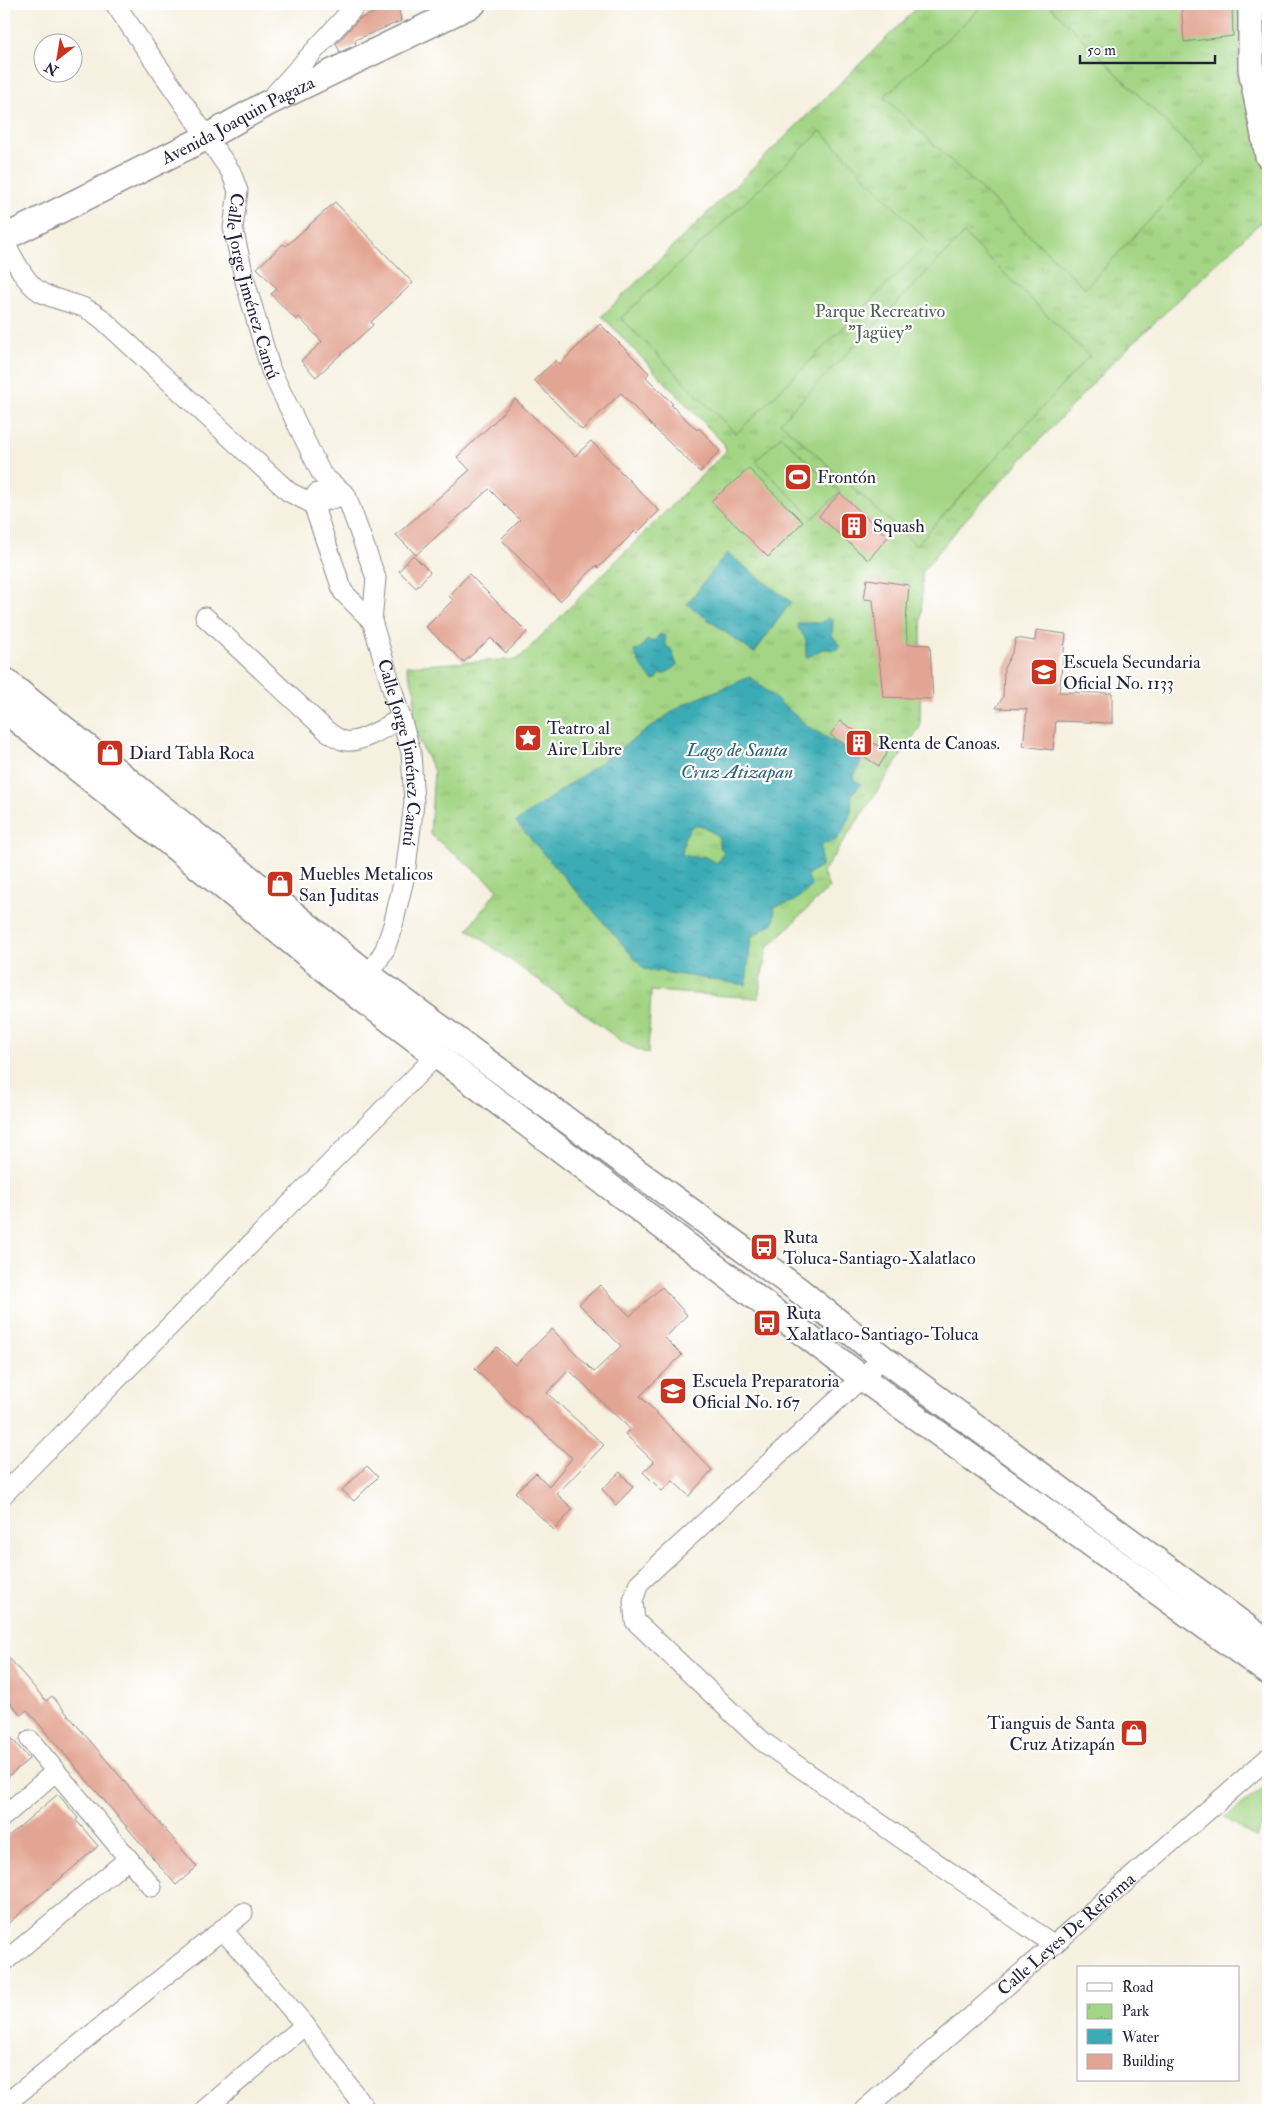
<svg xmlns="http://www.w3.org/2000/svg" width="1272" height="2114" viewBox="0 0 1272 2114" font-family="'IM FELL Double Pica',serif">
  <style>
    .park { fill: url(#park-tufts); stroke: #627c60 }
    .garden { fill: #a3d584; stroke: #627c60 }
    .water { fill: url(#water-ripples); stroke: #2e6778; fill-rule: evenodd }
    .building { fill: #e3a593 }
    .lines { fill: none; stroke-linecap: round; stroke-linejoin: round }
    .minor-casing { stroke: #8c898d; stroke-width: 21 }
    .major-casing { stroke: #8c898d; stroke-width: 28 }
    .minor { stroke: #fff; stroke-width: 19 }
    .major { stroke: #fff; stroke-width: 25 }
    .labels { text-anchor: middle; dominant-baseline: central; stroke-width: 4.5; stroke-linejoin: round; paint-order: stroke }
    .street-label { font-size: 18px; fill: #22223b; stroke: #fff }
    .park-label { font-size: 18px; fill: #4f6155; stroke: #fff }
    .poi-label { font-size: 18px; fill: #22223b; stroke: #fff; text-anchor: start }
    .water-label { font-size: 19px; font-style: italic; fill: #2d6072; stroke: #fff }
  </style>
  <defs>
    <pattern id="park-tufts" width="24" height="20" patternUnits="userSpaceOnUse" patternTransform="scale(1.25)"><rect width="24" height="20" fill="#a3d584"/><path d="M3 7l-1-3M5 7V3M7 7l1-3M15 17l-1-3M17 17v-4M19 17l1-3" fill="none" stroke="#8cb773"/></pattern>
    <pattern id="water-ripples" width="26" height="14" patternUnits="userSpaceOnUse" patternTransform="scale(1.25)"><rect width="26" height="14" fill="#3bacb5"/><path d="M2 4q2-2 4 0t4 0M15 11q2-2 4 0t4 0" fill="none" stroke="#318c94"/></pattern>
  </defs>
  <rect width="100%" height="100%" fill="#fff"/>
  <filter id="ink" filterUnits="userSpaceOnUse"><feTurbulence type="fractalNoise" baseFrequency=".02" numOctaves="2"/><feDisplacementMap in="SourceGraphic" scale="10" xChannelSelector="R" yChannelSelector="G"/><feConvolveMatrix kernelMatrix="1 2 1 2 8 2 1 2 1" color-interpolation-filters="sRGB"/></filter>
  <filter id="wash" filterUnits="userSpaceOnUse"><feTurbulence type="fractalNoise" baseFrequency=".0096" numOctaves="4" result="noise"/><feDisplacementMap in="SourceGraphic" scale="20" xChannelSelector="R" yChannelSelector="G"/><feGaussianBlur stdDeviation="1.12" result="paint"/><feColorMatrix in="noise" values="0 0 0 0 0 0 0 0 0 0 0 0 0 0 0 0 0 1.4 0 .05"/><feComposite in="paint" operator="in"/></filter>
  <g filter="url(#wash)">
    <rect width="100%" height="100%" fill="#f5f0df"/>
    <path class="park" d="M921,4h320v32l-4,35 31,105v39l-154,146 -149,159 -43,52 -2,155 -97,145 6,16 -62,60 -9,50 -107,-7 -3,63 -24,-11 -156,-114 30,-40 -68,-55 4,-63 -22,-44 3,-35 -9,-26 112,-7 208,-208 -2,-7 -122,-128z"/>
    <path class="garden" d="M985,4h63l157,158 -120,126 -201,-191z
      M821,131l108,112 -193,191 -115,-116z
      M964,234l125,122 -173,189 -136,-123z
      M781,436l59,56 -27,26 -57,-57z
      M1268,1784v15l-4,6 4,6 -12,27 -31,-20z"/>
    <path class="water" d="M727,553l64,49 -37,51 -67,-49z
      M829,618l4,3 -1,14 8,11c-5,7 -9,2 -16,3 -5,1 -11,6 -16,8h-2v-17l-8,-13v-4h22z
      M660,634l5,2 1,10 5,3 6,16 -12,9h-5l-3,5 -5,1 -13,-17 -5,-12 5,-1 8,-10 7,2z
      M750,677l59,50 53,32 -9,20 8,5 -9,10 -1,19 -10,21 -6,7 -14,4v22l-14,8 5,11 -19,16 -18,4 -2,17 -22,14 -5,48 -102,-16 -128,-147 166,-117zM692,826h11l16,11v10l5,4 -7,12 -14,-7 -5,2 -16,-3 2,-17z"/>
    <g id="blocks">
      <path class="building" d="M383,4h15l3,17 -46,19 1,5 -16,7 -4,-8 23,-25 25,-11z
        M1181,4h51l1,32 -49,6z
        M335,202l78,81 -42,39 2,3 -57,52 -15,-16 21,-19 -23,-25 -3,3 -25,-26 6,-5 -20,-21 26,-24 3,2z
        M600,324l49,49 -3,4 27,27 -2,1 26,25 2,-2 21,23 -20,21 -49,-47 -30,-32 -39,37 -48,-50 22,-20 4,4z
        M515,399l60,57 16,-15 68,70 -22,22 -2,-2 -37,37 -1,-3 -37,36 -59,-62 19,-19 -31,-31 -73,66 -20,-20 74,-65 -13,-13 38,-36z
        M749,469l54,53 -35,35 -57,-56z
        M840,493l48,44 -20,23 -49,-44z
        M413,555l17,17 -14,16 -17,-17z
        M469,574l58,58 -21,21 -15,-15 -27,24 -38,-35 27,-27 -4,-4z
        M867,579l42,6 -3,36 1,23 23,1 3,54 -50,-2 -10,-97 -9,-1z
        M1036,630l30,4 -7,58 53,1v30l-56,-2 -3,29 -30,-4 4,-37 -31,-1 7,-11 1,-29 9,-17 3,-13 19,3z
        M840,721l48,31 -9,14 -49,-31z
        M600,1285l30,31 32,-29 25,28 -22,23 17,17 -42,41 72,74 -23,26 -16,-15 -11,10 -19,-19 11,-10 -29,-28 5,-5 -61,-59 -22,23 57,52 -47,49 16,15 -19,21 -39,-38 21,-19 13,13 23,-28 -45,-41 -1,1 -51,-49 22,-22 18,18 37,-36 42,43 27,-26 -42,-42z
        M367,1466l11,11 -24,24 -12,-11z
        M620,1472l13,15 -17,18 -14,-16z
        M4,1652l42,49 6,-5 145,171 -21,18 -149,-175 -6,5 -17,-20z
        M4,1729l25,30 -25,21z
        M58,1794l20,24 -2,2 22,26 -94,81v-87z"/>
    </g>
  </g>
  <g filter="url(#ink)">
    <use href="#blocks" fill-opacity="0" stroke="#8c898d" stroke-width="1"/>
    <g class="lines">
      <g class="minor-casing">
        <g id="minor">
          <path id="s1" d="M115,4l116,168 7,19 -5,37 12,53 26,90 51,104 24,20 30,83 -4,43 39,131 3,51 -9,72 -12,50 -8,24 -22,37"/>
          <path d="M272,97l85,-93"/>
          <path d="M4,242c11,17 21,43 40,52 22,10 37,8 57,24l188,174 24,12 33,-9"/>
          <path d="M317,493l-4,11 30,88 29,29"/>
          <path d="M205,617l122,114c6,4 12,9 18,10 16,3 42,-15 56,-23"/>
          <path d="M883,1358l-244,225 -6,18 2,20 127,120 292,204"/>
          <path d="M4,1494l433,-439"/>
          <path d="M30,1740l122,147"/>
          <path d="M4,1816l52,-45"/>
          <path d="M222,1929l83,96 61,85"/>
          <path d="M4,1962l124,-103"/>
          <path d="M4,2105l239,-192"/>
          <path d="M204,2110l101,-85"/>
          <path id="s2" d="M864,2110l404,-352"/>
        </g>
      </g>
      <g class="major-casing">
        <g id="major">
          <path d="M1251,4v65l17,87"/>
          <path id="s3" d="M4,238l203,-101 59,-33 207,-100"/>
          <path d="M4,680l366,296 426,312 87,70 385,285"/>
          <path d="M4,709l353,286 505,383 406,294"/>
        </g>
      </g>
      <use href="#minor" class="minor"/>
      <use href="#major" class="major"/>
    </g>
  </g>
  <defs>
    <g id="stadium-square" transform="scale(1.4375)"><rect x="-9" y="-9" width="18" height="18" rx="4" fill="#c8321e" stroke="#fff"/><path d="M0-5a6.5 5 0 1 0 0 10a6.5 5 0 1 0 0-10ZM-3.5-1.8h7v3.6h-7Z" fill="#fff"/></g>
    <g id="building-square" transform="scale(1.4375)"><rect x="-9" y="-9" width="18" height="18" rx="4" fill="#c8321e" stroke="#fff"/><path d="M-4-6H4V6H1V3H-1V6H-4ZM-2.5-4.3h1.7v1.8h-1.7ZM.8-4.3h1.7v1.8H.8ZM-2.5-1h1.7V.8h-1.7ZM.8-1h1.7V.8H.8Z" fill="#fff"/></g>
    <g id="school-square" transform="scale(1.4375)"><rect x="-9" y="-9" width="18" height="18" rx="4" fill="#c8321e" stroke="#fff"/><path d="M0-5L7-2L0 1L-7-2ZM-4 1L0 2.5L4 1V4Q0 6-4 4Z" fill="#fff"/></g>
    <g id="sight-square" transform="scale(1.4375)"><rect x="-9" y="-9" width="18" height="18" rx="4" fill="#c8321e" stroke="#fff"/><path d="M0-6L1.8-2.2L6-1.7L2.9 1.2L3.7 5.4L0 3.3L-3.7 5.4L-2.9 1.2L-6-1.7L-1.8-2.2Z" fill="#fff"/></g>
    <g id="shop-square" transform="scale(1.4375)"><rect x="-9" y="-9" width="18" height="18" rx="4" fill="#c8321e" stroke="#fff"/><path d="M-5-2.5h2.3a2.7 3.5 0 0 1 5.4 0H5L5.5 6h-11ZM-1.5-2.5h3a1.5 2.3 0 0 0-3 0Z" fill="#fff"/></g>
    <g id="bus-square" transform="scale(1.4375)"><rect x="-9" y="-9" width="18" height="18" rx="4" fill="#c8321e" stroke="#fff"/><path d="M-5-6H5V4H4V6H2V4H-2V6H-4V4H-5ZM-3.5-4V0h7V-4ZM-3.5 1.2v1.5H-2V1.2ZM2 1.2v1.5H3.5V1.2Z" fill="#fff"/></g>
  </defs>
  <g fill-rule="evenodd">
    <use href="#stadium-square" x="798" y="477"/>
    <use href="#building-square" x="854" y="526"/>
    <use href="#school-square" x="1044" y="672"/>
    <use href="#sight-square" x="528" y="738"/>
    <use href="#building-square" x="859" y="743"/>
    <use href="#shop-square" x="110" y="753"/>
    <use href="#shop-square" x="280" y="884"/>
    <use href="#bus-square" x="764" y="1247"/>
    <use href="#bus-square" x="767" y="1323"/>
    <use href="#school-square" x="673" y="1391"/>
    <use href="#shop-square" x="1134" y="1733"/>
  </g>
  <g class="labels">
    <g class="street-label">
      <text stroke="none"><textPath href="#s3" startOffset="262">Avenida Joaquin Pagaza</textPath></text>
      <text stroke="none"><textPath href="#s1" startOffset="322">Calle Jorge Jiménez Cantú</textPath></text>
      <text stroke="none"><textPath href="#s1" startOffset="824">Calle Jorge Jiménez Cantú</textPath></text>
      <text stroke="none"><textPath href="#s2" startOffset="268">Calle Leyes De Reforma</textPath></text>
    </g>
    <g class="park-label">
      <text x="880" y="311">Parque Recreativo<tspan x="880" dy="21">"Jagüey"</tspan></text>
    </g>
    <g class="poi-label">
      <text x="817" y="477">Frontón</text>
      <text x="873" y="526">Squash</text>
      <text x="1063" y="662">Escuela Secundaria<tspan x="1063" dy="21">Oficial No. 1133</tspan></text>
      <text x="547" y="728">Teatro al<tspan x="547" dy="21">Aire Libre</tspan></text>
      <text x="878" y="743">Renta de Canoas.</text>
      <text x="129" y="753">Diard Tabla Roca</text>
      <text x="299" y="874">Muebles Metalicos<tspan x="299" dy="21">San Juditas</tspan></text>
      <text x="783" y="1237">Ruta<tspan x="783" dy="21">Toluca-Santiago-Xalatlaco</tspan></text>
      <text x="786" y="1313">Ruta<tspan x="786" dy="21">Xalatlaco-Santiago-Toluca</tspan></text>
      <text x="692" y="1381">Escuela Preparatoria<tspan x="692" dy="21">Oficial No. 167</tspan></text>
      <text x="1115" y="1723" text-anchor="end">Tianguis de Santa<tspan x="1115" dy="21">Cruz Atizapán</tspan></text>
    </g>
    <g class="water-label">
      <text x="737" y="750">Lago de Santa<tspan x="737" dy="22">Cruz Atizapan</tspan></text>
    </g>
  </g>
  <rect width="1272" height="2114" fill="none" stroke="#fff" stroke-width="20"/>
  <rect x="1077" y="1966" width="162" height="115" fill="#ffffff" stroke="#a7a7b1"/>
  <rect x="1087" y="1983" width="25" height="8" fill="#ffffff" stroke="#a7a7b1"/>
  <text x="1122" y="1992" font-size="15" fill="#22223b">Road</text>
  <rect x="1087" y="2004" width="25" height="15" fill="url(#park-tufts)" stroke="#a7a7b1"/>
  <text x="1122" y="2016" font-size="15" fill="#22223b">Park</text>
  <rect x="1087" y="2029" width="25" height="15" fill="url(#water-ripples)" stroke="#a7a7b1"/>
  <text x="1122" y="2042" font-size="15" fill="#22223b">Water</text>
  <rect x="1087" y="2054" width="25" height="15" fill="#e3a593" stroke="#a7a7b1"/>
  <text x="1122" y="2066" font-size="15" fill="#22223b">Building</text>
  <g transform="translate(58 58) rotate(211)"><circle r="24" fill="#ffffff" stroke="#a7a7b1"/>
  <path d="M0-4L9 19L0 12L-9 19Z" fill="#c8321e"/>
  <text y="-8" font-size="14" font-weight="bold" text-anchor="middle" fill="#22223b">N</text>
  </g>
  <path d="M1080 55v8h135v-8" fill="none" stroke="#22223b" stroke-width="2.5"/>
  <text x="1087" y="55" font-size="15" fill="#22223b" stroke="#ffffff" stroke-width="4" paint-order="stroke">50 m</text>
</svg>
